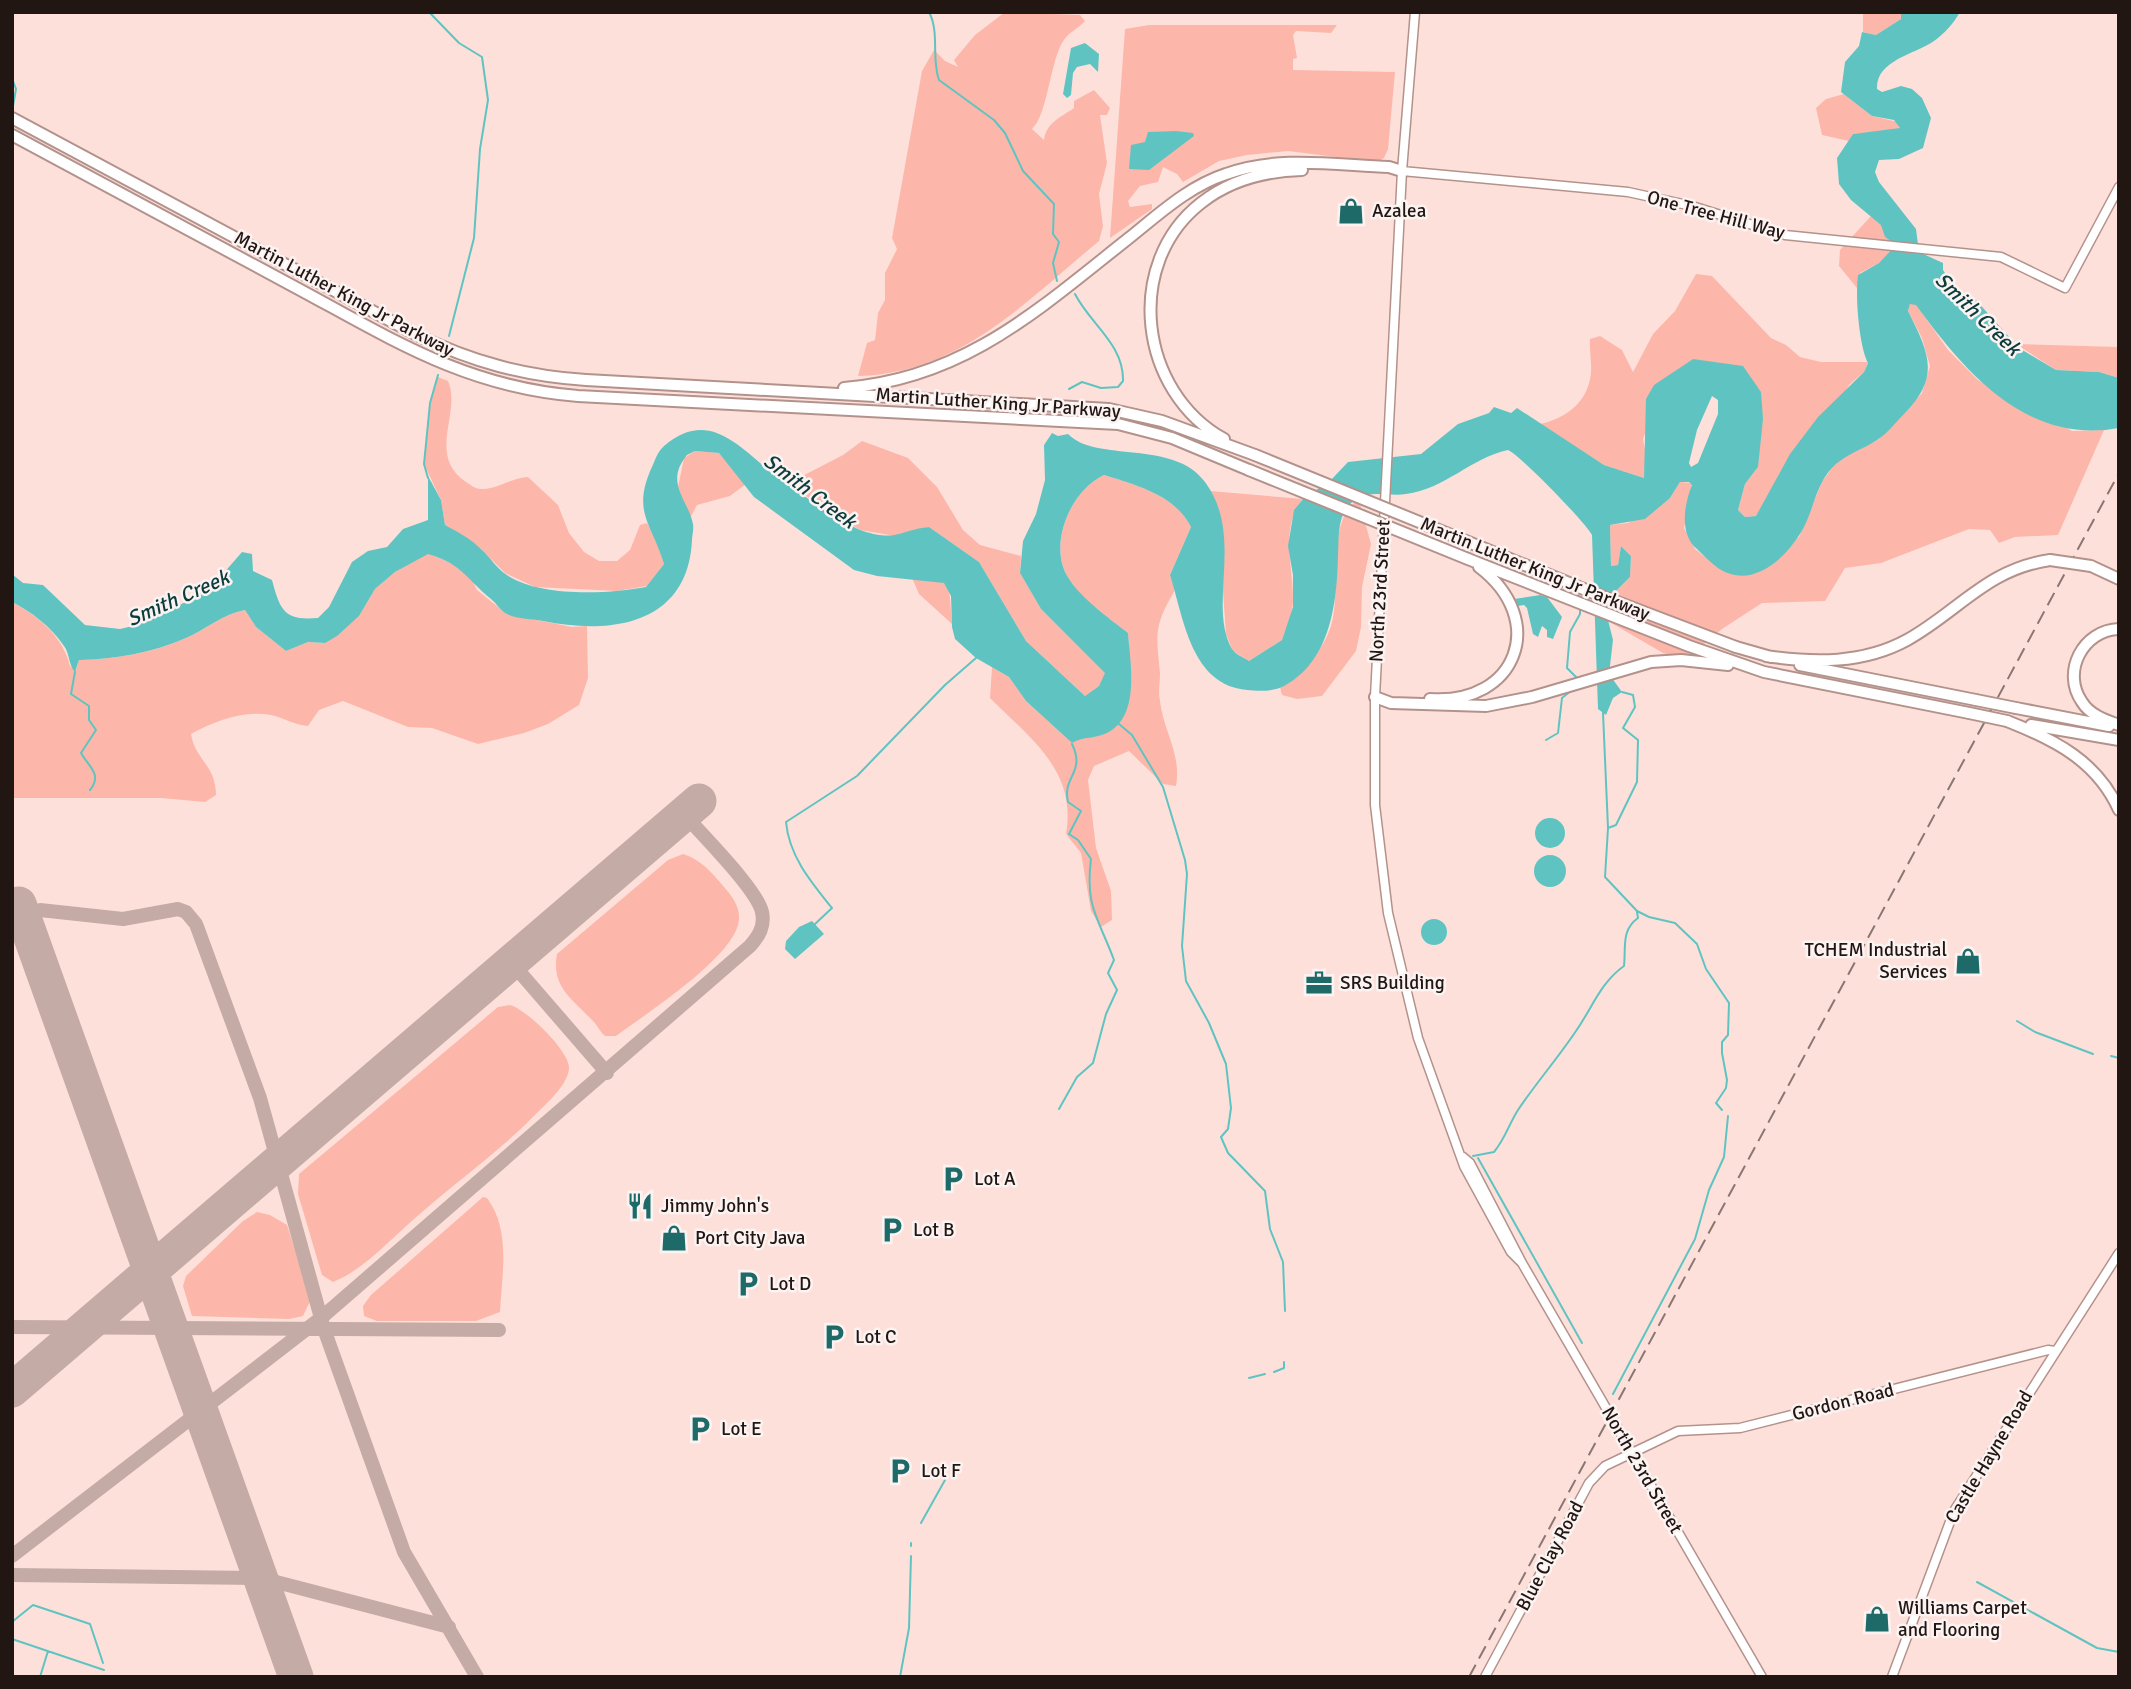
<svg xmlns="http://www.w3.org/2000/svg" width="2131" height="1689" viewBox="0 0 2131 1689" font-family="Signika,sans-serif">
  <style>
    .green { fill: #fcb7aa }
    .water { fill: #5fc4c1; fill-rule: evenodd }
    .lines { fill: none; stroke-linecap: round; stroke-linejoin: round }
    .stream { stroke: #5fc4c1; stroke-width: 2 }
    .taxiway { stroke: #c4aba6; stroke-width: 14 }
    .runway { stroke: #c4aba6; stroke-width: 35 }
    .secondary-casing { stroke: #b4928c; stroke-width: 11 }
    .highway-casing { stroke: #b4928c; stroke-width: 14 }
    .secondary { stroke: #fff; stroke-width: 8 }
    .highway { stroke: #fff; stroke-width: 10 }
    .rail { stroke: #8a7672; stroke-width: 2; stroke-dasharray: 14 7; stroke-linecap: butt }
    .highway-bridge-casing { stroke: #b4928c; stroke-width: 14; stroke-linecap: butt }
    .highway-bridge { stroke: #fff; stroke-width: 10 }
    .labels { text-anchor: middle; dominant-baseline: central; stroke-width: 5; stroke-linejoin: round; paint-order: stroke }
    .poi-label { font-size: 19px; fill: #221613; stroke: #fbf3f2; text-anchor: start }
    .street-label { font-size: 19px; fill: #221613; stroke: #fbf3f2 }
    .water-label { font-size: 21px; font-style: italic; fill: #0c3c3b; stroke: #fbf3f2 }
  </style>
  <rect width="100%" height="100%" fill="#fee0db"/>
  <path class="green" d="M1005,12l75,3 5,6c-7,8 -17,11 -23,22 -12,21 -15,73 -30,86l12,11c2,-17 17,-23 30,-32v-7l20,-11 16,18 -3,7h-7l7,48 -8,31 4,32 -4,15c-75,62 -139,132 -241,135l9,-33 8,-3 3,-27 7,-13v-27l12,-24 -5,-11 30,-167 12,-21 11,11 13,6 -4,-7 21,-25z
    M1863,12h38v7l-25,16 -13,-3z
    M1337,25l-6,8 -35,-2 -3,4 4,23 -4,1v11l102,2 -7,77 -4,9 -7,4 -89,-11 -41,4 -28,6 -36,21 -6,-8 -14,-7 -5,15 -18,4 -12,15 2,6 22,-3v5l-42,29 15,-209 24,-4z
    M1844,94l28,22 26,6 2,7 -47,5 -4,7 -27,-6 -6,-27 10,-9z
    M1871,216l11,9 3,12 12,8 -18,18 -19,10 -3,15 -18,-22 1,-16z
    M1696,274l16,2 59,62 15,7 14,12 21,5h47l-4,10 -14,12 -94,132 -11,1 -7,-7 7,-26 13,-17 -65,-108 -26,18 -24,62 3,15 -2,24 -40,-13 -64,-41c23,-5 45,-19 50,-45 3,-12 -1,-27 0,-40l10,-3 22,14 11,22 20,-38 22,-23z
    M1910,304h6l32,46 30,30 94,51 32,-1 -46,105 -43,2 -16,6 -9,-13 -21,-1 -88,34 -36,5 -20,33 -63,2 -40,26 -36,30 -23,-6 -55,-32 5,-27 17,-17 1,-21 -10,-10 -3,19 -7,1 -1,-41 18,-2 42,-25 10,-16 12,1 -8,45 11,21 26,21 30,3 48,-36 23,-55 10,-14 13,-12 34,-17 43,-46 8,-27 -8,-28 -14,-27z
    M2016,344l103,3v31l-20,-6 -43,-2z
    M438,377l10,4c14,31 -22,74 18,101 5,3 9,7 15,7 15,1 30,-11 47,-12l30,28 11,28 15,19 15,9h18l13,-11 10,-25 7,-2 10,17 7,24 -17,22 -30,5 -82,-4 -30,-14 -24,-24 -36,-24 -4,-25 -17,-36 6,-61z
    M862,441l46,17 29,29 26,43 17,15 41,11 -1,17 21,36 65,64 -7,13 -14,10 -59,-55 -47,-79 -50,-35 -33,9 -36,-6 -73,-46 56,-29z
    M695,451l24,2 27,31 -16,12 -33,9 -7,13 -13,-26 7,-34z
    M1104,475c32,10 71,20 87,52l-21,48 5,15c-21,36 -19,43 -15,83 0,9 -2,19 0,28 3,29 22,54 16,85l-13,-2 -34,-33 -35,15 -6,14 8,68 15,43 1,29 -11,7 -10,-16 -10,-58 -15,-19c11,-63 -35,-95 -76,-136l2,-31 17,10 17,24 46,42 12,-7h13l32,-85 -1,-18c-19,-15 -53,-38 -63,-61 -15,-34 8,-83 39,-97z
    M1210,491l93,8c-24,28 -9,70 -10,103 -1,13 -7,26 -11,38l-33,21 -16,-10 -7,-17 -9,-128z
    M1359,500l12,44 -9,43 -1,40 -5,24 -34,45 -25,3 -15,-4 -2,-8c21,-11 44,-38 51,-61 11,-33 -6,-110 28,-126z
    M428,553l33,15 10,10 6,12 30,24 65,13 15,-1 1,52 -9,27 -31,19 -24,9 -46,11 -46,-16 -24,-1 -65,-26 -24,9 -11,16c-14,-1 -24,-8 -37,-11 -28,-5 -56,6 -80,19 4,26 25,31 25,61l-11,7 -44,-4h-149v-196c26,14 51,34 58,64l6,4 3,-10c38,-1 73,-7 107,-22 20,-9 37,-24 59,-28l11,17 30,24 22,-9 17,1 34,-27 16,-27 20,-17z
    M912,578l29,2 8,7 3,37 -33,-30z
    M683,854c19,6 29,19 41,33 10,11 18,23 14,38 -9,35 -92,89 -122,111h-11c-6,-5 -8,-12 -14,-17 -20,-21 -40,-33 -34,-65l111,-94z
    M510,1005c16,4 61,47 59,64 -2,19 -29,40 -42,54 -33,32 -72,60 -106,90 -27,22 -55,56 -88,69l-11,-7 -24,-81 1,-20 199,-167z
    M483,1197l4,1c24,32 15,76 13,114l-24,9h-99l-13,-5 -1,-10 8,-11z
    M257,1212l13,3 17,10 24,74 -8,17 -14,3 -97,-3 -9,-30 3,-10 57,-55z"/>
  <path class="water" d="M1901,12h59c-6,11 -16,22 -26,29 -20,14 -58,19 -57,48l5,3 19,-6 11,3 10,9 9,20 -8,30 -24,11 -20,1 -4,12 4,10 37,47 3,23 24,11v7l15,23 17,6 44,49 37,22 43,2 20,6v50c-93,17 -154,-56 -203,-123l-6,-1 -2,7c21,42 33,66 -4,103 -9,9 -17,20 -27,26 -15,10 -32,14 -45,28 -15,16 -18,38 -27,57 -14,28 -49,65 -84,45 -8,-5 -17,-14 -24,-21 -18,-15 -13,-44 -5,-64l-3,-3h-9l-10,16 -25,21 -35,6 1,41 7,-1 3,-19 10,10 -1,21 -17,17 -5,26 5,20 -4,34 13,18 -9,6 -7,17 -8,-6 -6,-174c-6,-12 -72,-80 -84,-85 -37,8 -63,39 -102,44 -18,3 -39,-6 -56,10 -13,13 -11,34 -12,51 -1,47 -7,106 -54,131 -11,6 -26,5 -37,4 -56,-5 -63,-71 -77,-115l21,-48c-16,-32 -55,-42 -87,-52 -31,14 -54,63 -39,97 11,23 44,46 63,61 2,29 13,83 -21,100 -12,6 -23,3 -35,10l-46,-42 -17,-24 -33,-19 -21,-19 -3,-12 -1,-31 -7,-13 -67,-7 -23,-6 -100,-73 -35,-44 -24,-2 -8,4c-23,28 1,44 6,69 1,5 -1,12 -1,16 -4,85 -81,95 -149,81 -10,-2 -27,-2 -36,-7 -6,-3 -11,-11 -16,-15 -25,-20 -27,-34 -63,-45l-33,18 -20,17 -16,27 -22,20 -12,7 -17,-1 -22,9 -30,-24 -11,-17c-22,4 -39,19 -59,28 -35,15 -69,21 -107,22l-4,12c-7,-8 -5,-18 -11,-26 -13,-19 -32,-34 -52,-44v-28l11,9 20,2 42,40 35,4 17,-4 55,-26 23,-16 27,-31 10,2 1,17 19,9c8,30 12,41 46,38l11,-11 23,-45 16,-11 19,-4 16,-18 25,-9v-44l13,24 4,25c13,7 26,14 36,24 8,7 14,17 23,24 32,25 104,21 142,14l18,-23c-12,-41 -32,-51 -13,-95 4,-8 6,-17 13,-23 46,-40 78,4 113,31 17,12 68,48 86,54 34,11 37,-1 66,-4l50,35 47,79 59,55 14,-10 6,-13 -64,-64 -21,-36 3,-32 13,-27 9,-34 -1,-35 8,-12 6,3 10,-2c28,29 106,5 137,48 40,54 2,123 27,167 3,5 11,8 17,12l33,-21 11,-33v-32l-5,-29 6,-36 10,-12 26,-17 18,-19 73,-8 37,-30 31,-11 5,-6 17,6 6,-5 87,57 40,13 2,-79 8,-14 39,-26 50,7 18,26 2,27 -5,48 -13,17 -7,26 7,7 11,-1 34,-62 28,-37 46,-45 4,-9c-9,-18 -13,-67 -10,-88l21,-12 17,-18 -11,-8 -4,-12 -30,-25 -12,-16 -2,-26 16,-24 47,-6 -6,-8 -22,-4 -31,-24 4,-30 14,-16 3,-14 14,3 25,-16zM1712,396l6,4v14l-20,49 -7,4 -2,-4 8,-33z
    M1085,43l14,11 -1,18 -8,-8 -13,3 -4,6 -2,22 -4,3 -4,-4 8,-46z
    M1176,131l17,2 1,3 -45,34 -20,-1 2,-24 14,-3 3,-10z
    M1540,595l7,2 15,20 -9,22 -6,-2v-7l-5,-4 -4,11 -5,-3 -6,-26 -3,-3 -6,1 -4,-7z
    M1535 833a15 15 0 1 1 30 0a15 15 0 1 1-30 0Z
    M1534 871a16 16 0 1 1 32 0a16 16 0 1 1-32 0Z
    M1421 932a13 13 0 1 1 26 0a13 13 0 1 1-26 0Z
    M812,921l12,13 -29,25 -10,-10 1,-8 13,-14z"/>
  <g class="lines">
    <path class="stream" d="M429,12l30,31 23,14 6,43 -8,49 -6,89 -25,98
      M929,12c11,21 2,46 10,68l55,40 11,13 18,38 31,33 -1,30 6,8 -6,21 4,18
      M12,78l4,11 -3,17
      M1069,389l13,-7 19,6 17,-1 5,-6c1,-37 -33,-57 -48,-87
      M428,478l-4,-14 6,-61 8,-28
      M75,672l-4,22 18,12v14l7,10 -15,23c7,13 22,21 9,37
      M1577,678l-10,-10 3,-36 10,-18v-7
      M1603,713l5,115 -3,49 32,34 12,6 26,6 22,21 9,25 23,34 -1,32 -6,7v11l5,27 -1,8 -10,15 6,7
      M1119,724l13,11 31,52 22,73 2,14 -5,72 4,35 23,42 17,41 5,44 -3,21 -7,8 7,16 37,38 5,38 13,33 2,49
      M1546,740l12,-7 4,-35 10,-8
      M1608,828l8,-3 21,-43 1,-42 -15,-12 12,-21 -2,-12 -11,-3
      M815,924l17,-16c-21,-26 -43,-52 -46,-86l71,-46 88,-91 31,-27
      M2017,1021l18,11 58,22
      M2111,1056l8,2
      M1059,1109l18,-32 16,-14 13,-49 11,-24 -9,-17 6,-13c-16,-43 -29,-53 -23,-101l-13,-19 -9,-6 12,-23 -13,-9c-6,-26 18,-29 4,-58
      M1473,1156l21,-4c11,-13 15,-28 24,-42 18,-27 40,-52 58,-79 16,-23 25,-49 48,-65 2,-19 -3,-36 14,-48l-1,-6
      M1478,1158l104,185
      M1274,1372l10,-4v-6
      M1249,1378l16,-4
      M1613,1394l82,-155 14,-49 15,-33 4,-41
      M921,1523l24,-43
      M911,1543v3
      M1977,1582l120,66 22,4
      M12,1622l21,-17 57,19 13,39
      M12,1639l92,31
      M40,1677l8,-26
      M900,1677l9,-49 2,-72"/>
    <path class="taxiway" d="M12,920l28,-10 83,9 55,-10 8,3 10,12 64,174 64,231 80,223 73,125
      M511,962l96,111
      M12,1327l487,3
      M12,1556l309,-238 429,-372c9,-10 15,-20 12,-34 -5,-23 -61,-78 -78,-98
      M12,1575l249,3 188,49"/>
    <path class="runway" d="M19,904l277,773
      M12,1390l687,-589"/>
    <g class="secondary-casing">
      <path id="secondary" d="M1415,12l-13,159 -27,526v108l13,108 30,125 46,128 47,86 11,11
        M1402,171l226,21 64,14 93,29 216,22 64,31 54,-101
        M1463,1157l7,6 52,100 240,414
        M1485,1677l104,-194 16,-17 73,-35 62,-3 308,-78 7,1
        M1892,1677l62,-166 165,-258"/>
    </g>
    <g class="highway-casing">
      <path id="highway" d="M12,118l405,217c55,27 108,41 169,45l523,29 53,12 93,34
        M12,135c94,50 187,101 281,151 97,52 171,101 285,110l540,28 54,14 77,32
        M844,388c120,-9 195,-79 285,-150 30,-24 60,-52 97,-64 52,-19 109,-9 163,-7l13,4
        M1224,439c-85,-47 -101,-175 -23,-236 29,-23 64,-32 101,-33
        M1468,559l221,87 75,26 205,41
        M2091,566l28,13
        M2119,629c-36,1 -58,43 -37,73 8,13 23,18 37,23
        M1736,647l35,10
        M1766,656c48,7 97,8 141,-16 52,-29 80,-71 143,-80
        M1800,665l176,35
        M1375,697l16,6 95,3 46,-9 119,-35 30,-2 47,5
        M1430,699c87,6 119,-79 49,-132
        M2016,708l93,18
        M2007,721c48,19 90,40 112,89
        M2031,725l88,15"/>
    </g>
    <use href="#secondary" class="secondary"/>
    <use href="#highway" class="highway"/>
    <path class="rail" d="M1469,1677l650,-1204"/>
    <g class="highway-bridge-casing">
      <path id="highway-bridge" d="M1255,455l336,137 145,55
        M1249,470l219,89
        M2050,560l41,6
        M1976,700l40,8
        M1969,713l38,8"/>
    </g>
    <use href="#highway-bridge" class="highway-bridge"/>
  </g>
  <defs>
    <g id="shop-bare" transform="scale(2.1)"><path d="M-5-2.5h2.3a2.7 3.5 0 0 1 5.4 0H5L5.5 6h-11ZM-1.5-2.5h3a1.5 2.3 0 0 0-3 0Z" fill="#1e6a68" stroke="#fbf3f2" stroke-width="2.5" paint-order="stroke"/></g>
    <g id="office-bare" transform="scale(2.1)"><path d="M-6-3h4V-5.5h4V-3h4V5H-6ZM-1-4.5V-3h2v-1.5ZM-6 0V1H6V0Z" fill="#1e6a68" stroke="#fbf3f2" stroke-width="2.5" paint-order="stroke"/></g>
    <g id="parking-bare" transform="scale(2.1)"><path d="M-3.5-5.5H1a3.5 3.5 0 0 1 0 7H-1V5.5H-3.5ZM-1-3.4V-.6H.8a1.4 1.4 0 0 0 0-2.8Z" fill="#1e6a68" stroke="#fbf3f2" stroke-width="2.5" paint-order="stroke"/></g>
    <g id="restaurant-bare" transform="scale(2.1)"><path d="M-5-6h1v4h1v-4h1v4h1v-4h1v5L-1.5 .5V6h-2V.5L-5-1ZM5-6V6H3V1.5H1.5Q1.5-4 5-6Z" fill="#1e6a68" stroke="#fbf3f2" stroke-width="2.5" paint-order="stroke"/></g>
  </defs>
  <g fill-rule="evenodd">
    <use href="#shop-bare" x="1351" y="211"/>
    <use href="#shop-bare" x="1968" y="961"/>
    <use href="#office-bare" x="1319" y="983"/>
    <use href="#parking-bare" x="953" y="1179"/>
    <use href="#restaurant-bare" x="640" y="1206"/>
    <use href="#parking-bare" x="892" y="1230"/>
    <use href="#shop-bare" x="674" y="1238"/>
    <use href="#parking-bare" x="748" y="1284"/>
    <use href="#parking-bare" x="834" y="1337"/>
    <use href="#parking-bare" x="700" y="1429"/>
    <use href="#parking-bare" x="900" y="1471"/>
    <use href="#shop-bare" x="1877" y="1619"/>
  </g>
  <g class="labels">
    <g class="poi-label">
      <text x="1372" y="211">Azalea</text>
      <text x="1947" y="950" text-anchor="end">TCHEM Industrial<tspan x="1947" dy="22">Services</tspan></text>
      <text x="1340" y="983">SRS Building</text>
      <text x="974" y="1179">Lot A</text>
      <text x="661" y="1206">Jimmy John's</text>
      <text x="913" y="1230">Lot B</text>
      <text x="695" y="1238">Port City Java</text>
      <text x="769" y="1284">Lot D</text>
      <text x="855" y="1337">Lot C</text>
      <text x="721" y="1429">Lot E</text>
      <text x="921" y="1471">Lot F</text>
      <text x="1898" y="1608">Williams Carpet<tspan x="1898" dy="22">and Flooring</tspan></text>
    </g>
    <g class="street-label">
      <text transform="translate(1716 215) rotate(15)">One Tree Hill Way</text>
      <text transform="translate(344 294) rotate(28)">Martin Luther King Jr Parkway</text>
      <text transform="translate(998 403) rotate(4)">Martin Luther King Jr Parkway</text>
      <text transform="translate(1535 569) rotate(22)">Martin Luther King Jr Parkway</text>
      <text transform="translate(1380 591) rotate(-87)">North 23rd Street</text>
      <text transform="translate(1843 1402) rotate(-14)">Gordon Road</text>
      <text transform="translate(1989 1457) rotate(-59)">Castle Hayne Road</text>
      <text transform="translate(1642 1470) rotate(60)">North 23rd Street</text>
      <text transform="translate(1550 1556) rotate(-62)">Blue Clay Road</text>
    </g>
    <g class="water-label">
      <text transform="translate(1978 314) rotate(44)">Smith Creek</text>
      <text transform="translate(810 491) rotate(37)">Smith Creek</text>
      <text transform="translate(178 598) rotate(-24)">Smith Creek</text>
    </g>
  </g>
  <rect width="2131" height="1689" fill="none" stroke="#221613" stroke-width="28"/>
</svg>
